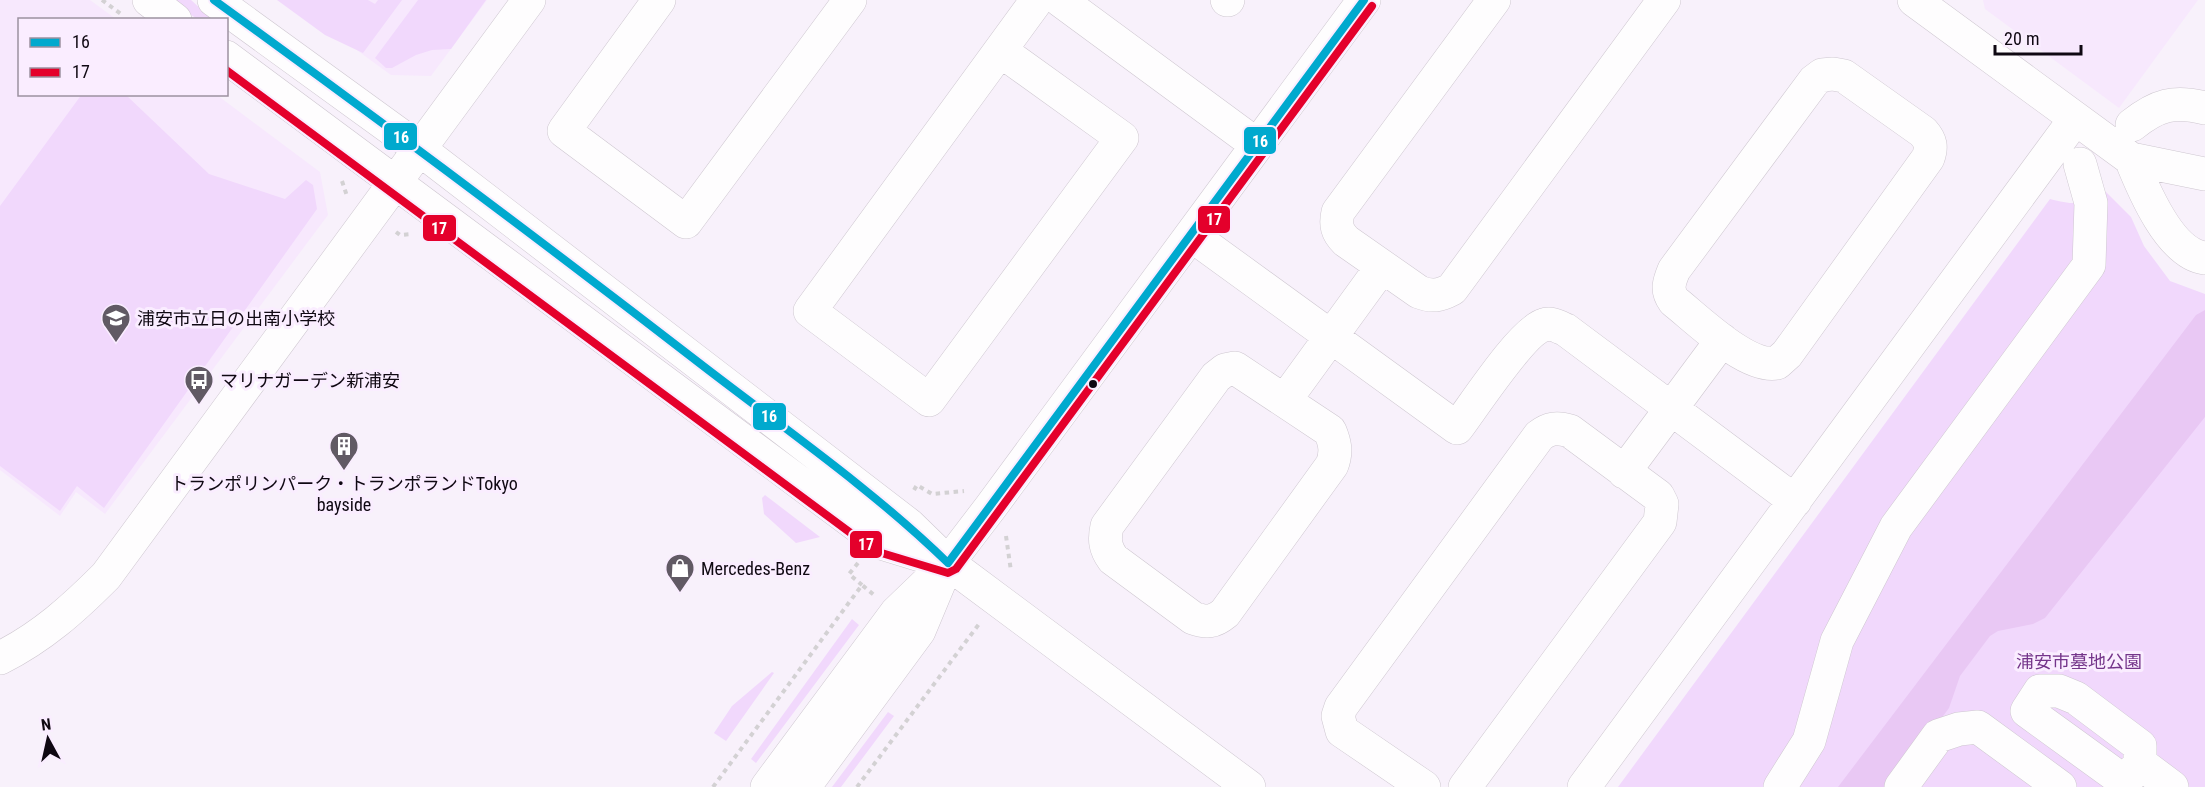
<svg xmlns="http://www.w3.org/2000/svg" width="2205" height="787" viewBox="0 0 2205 787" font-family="'Roboto Condensed','Noto Sans JP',sans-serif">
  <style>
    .built { fill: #f7e8fd }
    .green { fill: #f1d8fc }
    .forest { fill: #e9c8f4 }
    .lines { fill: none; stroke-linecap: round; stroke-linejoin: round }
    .minor-casing { stroke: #cec7d0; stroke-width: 34 }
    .path { stroke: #d3d1d3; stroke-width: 4; stroke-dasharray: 4.5 4.5; stroke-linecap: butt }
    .minor { stroke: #fefdfe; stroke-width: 33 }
    .bus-1-casing { stroke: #faedff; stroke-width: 12 }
    .bus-2-casing { stroke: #faedff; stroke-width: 12 }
    .bus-1 { stroke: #00a9ce; stroke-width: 8 }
    .bus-2 { stroke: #e4002b; stroke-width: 8 }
    .bus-dot { fill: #0f0812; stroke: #faedff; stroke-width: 2 }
    .labels { text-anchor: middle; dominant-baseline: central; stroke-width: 6; stroke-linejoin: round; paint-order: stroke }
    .poi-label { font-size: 18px; fill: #0f0812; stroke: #faedff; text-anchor: start }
    .park-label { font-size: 18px; fill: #74358a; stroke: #faedff }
    .line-badge { stroke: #faedff; stroke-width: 2 }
    .badge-label { font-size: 16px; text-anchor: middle; font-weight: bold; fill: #fff }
  </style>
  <rect width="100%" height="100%" fill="#f8f1fb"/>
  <path class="built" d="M0,0h90l26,19 -96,1v74l197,1 103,77 8,43 -223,299 -29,-22 -16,24 -60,-46z
    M288,0h199l-56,76 -40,-1z
    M1983,0h215l-79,108 -134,-99z"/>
  <path class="green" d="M170,0h21l21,19h-15z
    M277,0h91l7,4 3,-4h24l-39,53 -38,-18z
    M418,0h68l-35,49 -19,1 -16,5 -24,13h-6l-11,-10z
    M82,94l44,1 83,79 76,25 21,-19 7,5 4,24 -213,299 -27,-22 -17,25 -60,-45v-260z
    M2106,192l25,25 13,29 26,35 35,13v493h-587l432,-588c24,6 35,7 56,-7z
    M765,495l55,42 -24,6 -32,-29 -2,-16z
    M852,619l7,6 -103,138 -5,-4z
    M772,672l2,1 -48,68 -12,-8 18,-27z
    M888,712l6,4 -53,71h-9z"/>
  <path class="forest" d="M2205,310v107l-160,201 -12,6 -35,7 -8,5 -30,40 -11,32 -58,79h-53l358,-472z"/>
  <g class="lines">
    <g class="minor-casing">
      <path id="minor" d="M149,0l26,20
        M214,0l204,148 491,377 39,38 301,224
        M659,0l-95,131 122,91 164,-222
        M1060,0l197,145
        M1227,0h1
        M1494,0l-156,212c-3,13 -1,20 8,29l73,51c13,5 20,4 33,-3l212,-289
        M1914,0l217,159 74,15
        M1001,51l121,87 -193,262 -119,-89 227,-311
        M226,57l655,486 62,19
        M1833,74l11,2 79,56c8,9 9,15 5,26l-141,196 -10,9c-30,6 -80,-44 -103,-62 -8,-11 -5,-19 0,-31l140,-189 8,-6z
        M2132,125c25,-20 42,-25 73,-17
        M2131,159c12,30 39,95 74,99
        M1191,235l266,193c16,-21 65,-97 87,-103 7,-3 15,2 22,5l229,171
        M1235,368l95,63c5,12 7,21 2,34l-107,148c-11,9 -18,10 -32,5l-80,-59c-8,-11 -9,-19 -6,-33l109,-149 9,-7z
        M1285,400l96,-132
        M1624,472l98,-132
        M0,658c42,-21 73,-49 106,-82l423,-576
        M2040,691h19l17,7 64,48v17l-15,19 -98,-71z
        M2140,763l32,24
        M767,787l129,-174 52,-50 42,-55 374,-508
        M804,787l115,-156 23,-55
        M1424,787l-82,-56 -4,-15 3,-9 198,-271c10,-8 18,-9 31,-5l88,65 4,8 -2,18 -195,265
        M1584,787l491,-668
        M1780,787l29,-46 28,-100 59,-114 193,-262 2,-62 -11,-39
        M1901,787l37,-51 21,-7 19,-2 82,60"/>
    </g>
    <path class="path" d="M102,0l19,14
      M342,181l5,15
      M396,232l4,3 12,-1
      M914,490l3,-5 15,9 32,-3
      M1006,536l5,35
      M858,563l-9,11 13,11
      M713,787l149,-202 12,10
      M857,787l122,-163"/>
    <use href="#minor" class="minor"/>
    <g class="bus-1-casing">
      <path id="bus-1" d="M214,0c163,118 325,239 484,362 84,65 174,127 250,201
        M948,563l416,-563"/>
    </g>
    <g class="bus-2-casing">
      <path id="bus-2" d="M226,70l649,481 73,22 8,-4 416,-563"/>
    </g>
    <use href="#bus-1" class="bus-1"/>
    <use href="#bus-2" class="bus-2"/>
  </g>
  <defs>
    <g id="school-pin" transform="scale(1.5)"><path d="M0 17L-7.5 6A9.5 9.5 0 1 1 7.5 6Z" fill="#615a64" stroke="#faedff"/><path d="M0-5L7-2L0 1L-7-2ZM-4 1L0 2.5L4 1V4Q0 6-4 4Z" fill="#fff"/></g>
    <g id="bus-pin" transform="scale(1.5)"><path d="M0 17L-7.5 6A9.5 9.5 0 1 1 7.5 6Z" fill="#615a64" stroke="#faedff"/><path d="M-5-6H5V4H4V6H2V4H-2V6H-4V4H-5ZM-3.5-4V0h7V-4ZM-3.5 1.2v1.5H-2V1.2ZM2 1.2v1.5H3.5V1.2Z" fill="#fff"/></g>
    <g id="building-pin" transform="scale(1.5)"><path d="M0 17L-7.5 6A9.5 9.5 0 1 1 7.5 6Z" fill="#615a64" stroke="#faedff"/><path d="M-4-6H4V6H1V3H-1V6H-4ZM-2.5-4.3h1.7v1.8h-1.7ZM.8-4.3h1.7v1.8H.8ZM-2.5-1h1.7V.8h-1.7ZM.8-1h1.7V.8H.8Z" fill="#fff"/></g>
    <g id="shop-pin" transform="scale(1.5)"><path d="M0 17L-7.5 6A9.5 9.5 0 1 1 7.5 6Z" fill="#615a64" stroke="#faedff"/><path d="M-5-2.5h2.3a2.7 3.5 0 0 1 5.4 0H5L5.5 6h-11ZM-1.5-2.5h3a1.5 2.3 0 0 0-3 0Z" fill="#fff"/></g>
  </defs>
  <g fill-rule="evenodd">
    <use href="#school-pin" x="116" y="318"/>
    <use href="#bus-pin" x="199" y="380"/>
    <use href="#building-pin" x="344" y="446"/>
    <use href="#shop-pin" x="680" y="568"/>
  </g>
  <circle class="bus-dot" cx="1093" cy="384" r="5"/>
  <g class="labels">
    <g class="poi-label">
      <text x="137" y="318">浦安市立日の出南小学校</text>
      <text x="220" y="380">マリナガーデン新浦安</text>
      <text x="344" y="483" text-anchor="middle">トランポリンパーク・トランポランドTokyo<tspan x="344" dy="21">bayside</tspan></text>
      <text x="701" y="568">Mercedes-Benz</text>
    </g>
    <g class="park-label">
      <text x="2079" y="661">浦安市墓地公園</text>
    </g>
  </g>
  <g class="line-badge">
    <rect x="383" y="122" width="35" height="29" rx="6" fill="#00a9ce"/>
    <rect x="1243" y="126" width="34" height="29" rx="6" fill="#00a9ce"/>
    <rect x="1197" y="205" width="34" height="29" rx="6" fill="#e4002b"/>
    <rect x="422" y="214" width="35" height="28" rx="6" fill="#e4002b"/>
    <rect x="752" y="402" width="35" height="29" rx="6" fill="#00a9ce"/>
    <rect x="849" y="530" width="34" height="29" rx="6" fill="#e4002b"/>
  </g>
  <g class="badge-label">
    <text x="401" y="143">16</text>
    <text x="1260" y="147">16</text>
    <text x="1214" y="225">17</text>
    <text x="439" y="234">17</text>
    <text x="769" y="422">16</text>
    <text x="866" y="550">17</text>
  </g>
  <rect x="18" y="18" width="210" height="78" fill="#faedff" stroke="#9c91a0" stroke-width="1.5"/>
  <rect x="30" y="38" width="30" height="9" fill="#00a9ce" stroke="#9c91a0" stroke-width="1.5"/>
  <text x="72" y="48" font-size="18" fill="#0f0812">16</text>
  <rect x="30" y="68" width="30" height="9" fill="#e4002b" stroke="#9c91a0" stroke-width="1.5"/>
  <text x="72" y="78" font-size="18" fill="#0f0812">17</text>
  <g transform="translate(48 739) rotate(352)" stroke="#faedff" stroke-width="4.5" paint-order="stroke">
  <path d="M0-4.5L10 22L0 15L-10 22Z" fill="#0f0812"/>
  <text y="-9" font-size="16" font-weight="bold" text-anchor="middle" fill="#0f0812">N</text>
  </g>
  <path d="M1995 45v9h86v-9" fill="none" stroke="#0f0812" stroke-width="3"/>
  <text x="2004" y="45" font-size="18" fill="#0f0812" stroke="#faedff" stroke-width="4.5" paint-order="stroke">20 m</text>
</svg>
